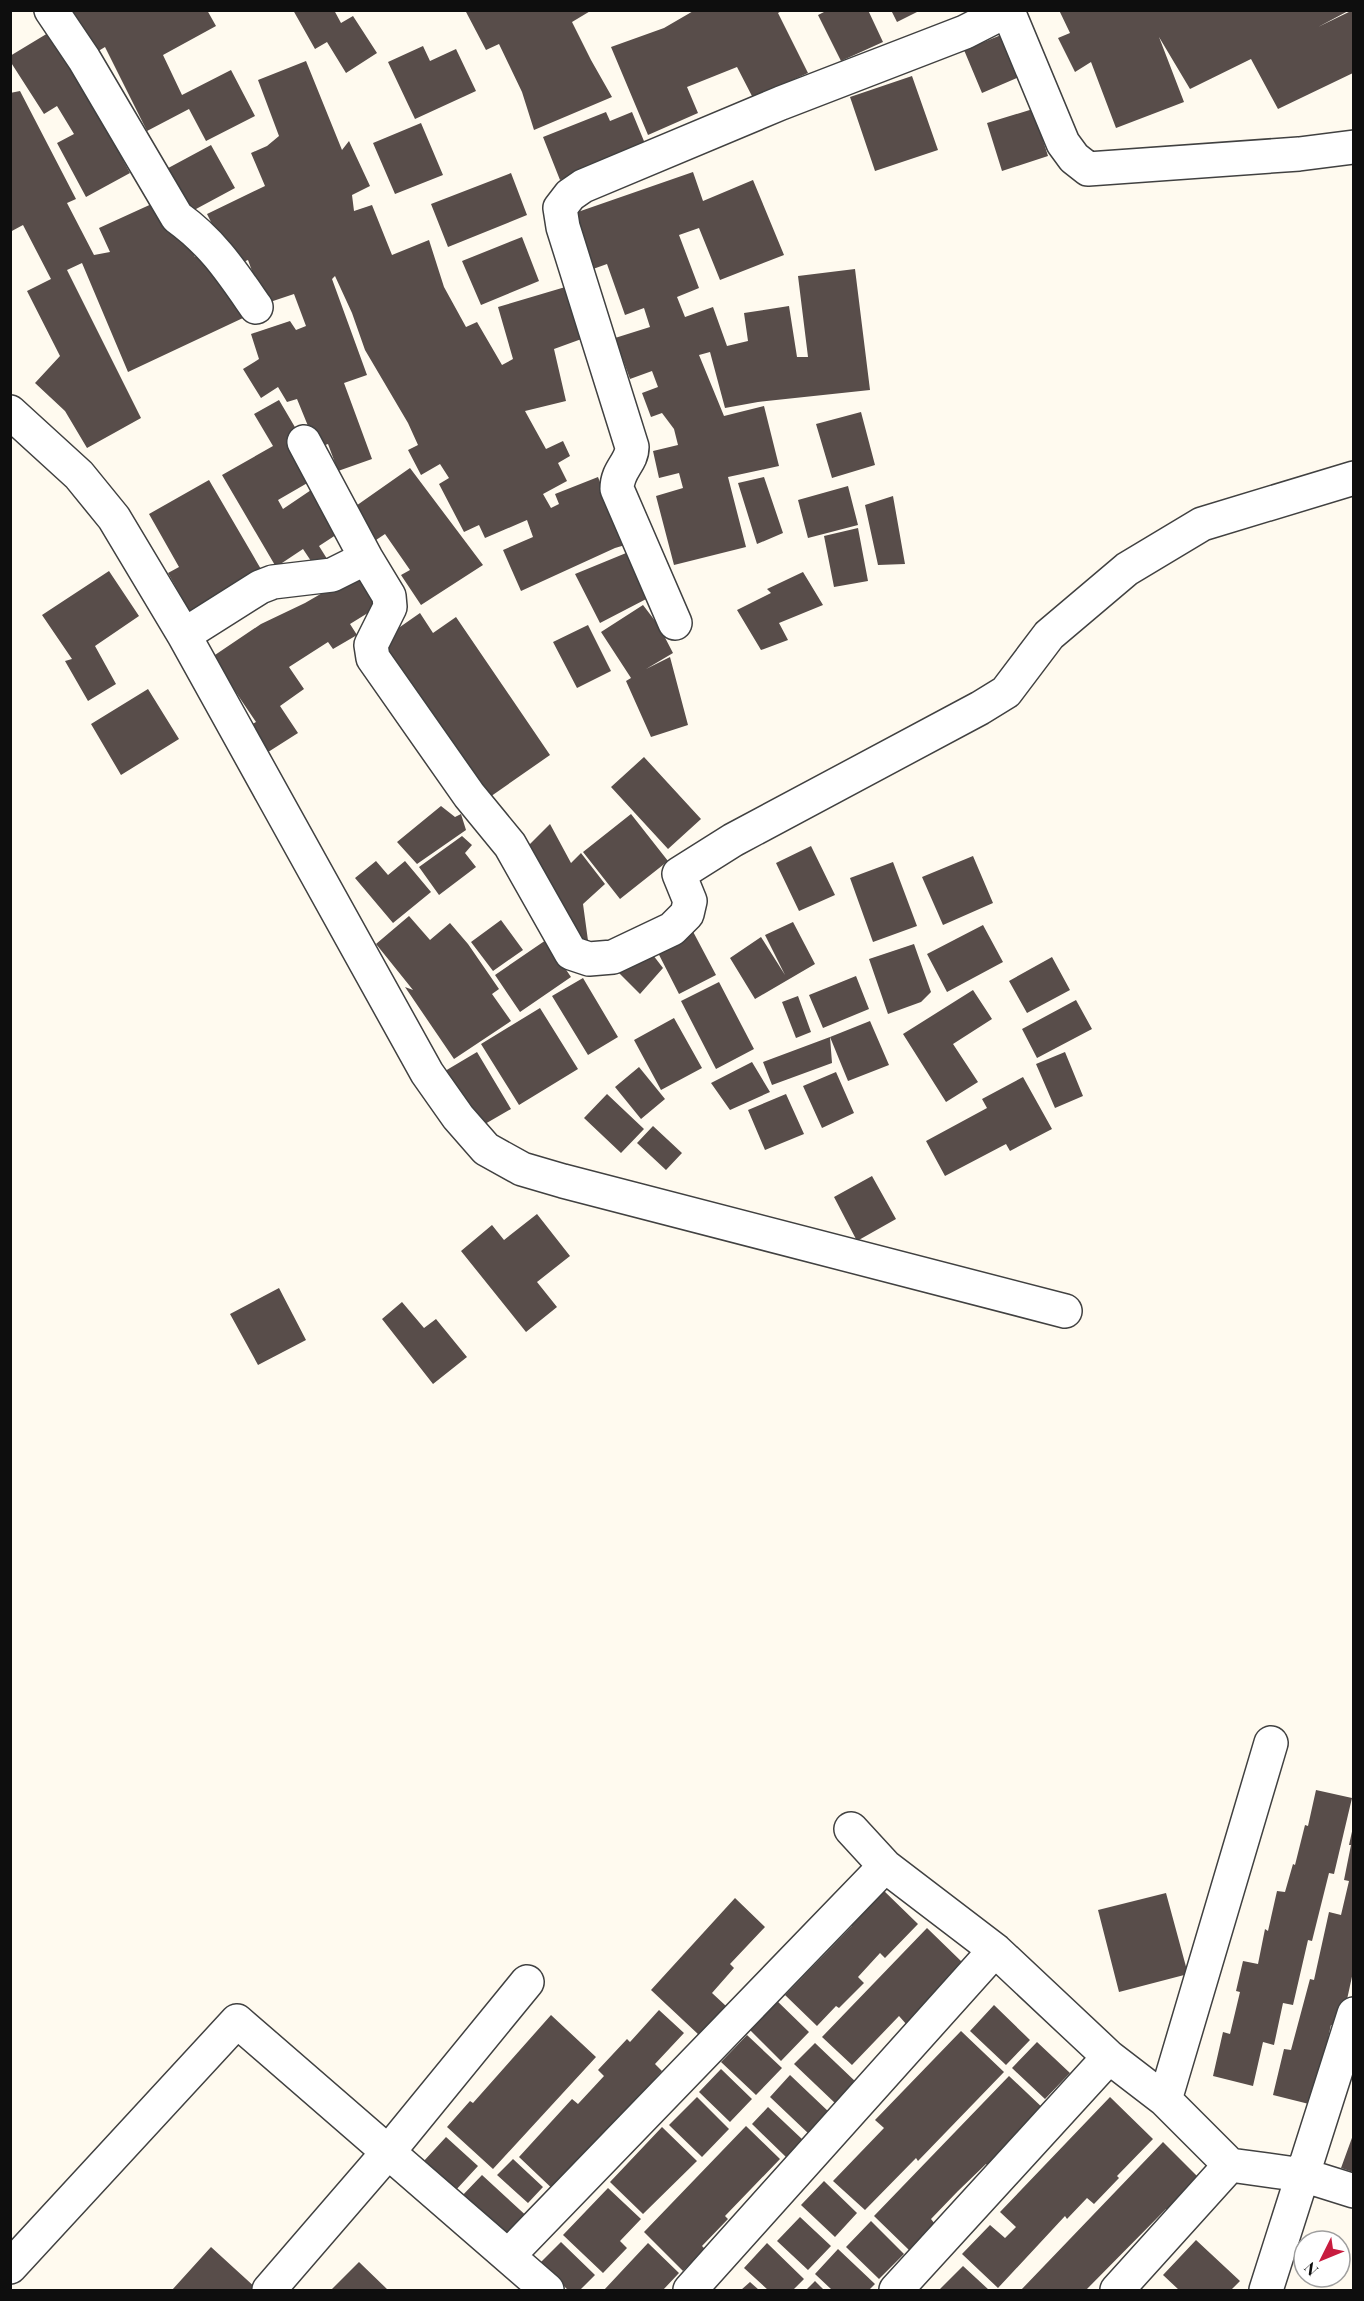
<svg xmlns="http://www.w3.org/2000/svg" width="1364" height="2301" viewBox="0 0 1364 2301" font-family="'Playfair Display',serif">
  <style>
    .building { fill: #584d4a }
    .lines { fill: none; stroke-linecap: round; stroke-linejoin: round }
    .minor-casing { stroke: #414141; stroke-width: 36 }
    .minor { stroke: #fff; stroke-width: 33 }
  </style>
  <rect width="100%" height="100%" fill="#fffaef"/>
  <path class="building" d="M63,10h144l9,16 -53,29 19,40 49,-25 24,46 -49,25 -17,-32 -42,22 -42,-84 -15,9z
    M293,10h41l7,13 12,-7 24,37 -31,20 -19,-31 -12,7z
    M465,10h127l-20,12 19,38 21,37 -78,33 -12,-38 -23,-48 -13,6z
    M695,10h88l-5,3 30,60 -55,25 -16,-31 -50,20 11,26 -50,22 -37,-88 53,-19z
    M828,10h40l15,32 -42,19 -23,-46z
    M891,10h30l-24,12z
    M1059,10h291l-32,17 35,-17v63l-75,36 -27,-50 -61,30 -31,-52 25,65 -68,26 -25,-66 -16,10 -17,-34 12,-5z
    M58,27l75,131 -10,2 7,13 -44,24 -29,-54 17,-9 -17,-28 -13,8 -34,-53v-5z
    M1006,33l18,42 -42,18 -18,-43z
    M423,46l7,15 26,-12 20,42 -61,28 -27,-57z
    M306,61l36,89 7,-9 21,45 -18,9 2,16 18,-6 20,50 37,-15 15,47 22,40 11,-5 25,43 11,-6 -15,-52 74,-22 15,52 -33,12 12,52 -41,10 21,38 17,-8 7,15 -12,7 9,18 -24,13 8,14 8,-4 -4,-10 43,-17 15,39 19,27 -17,5 -94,43 -18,-41 30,-13 -6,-17 -42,18 -6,-13 -15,7 -25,-48 10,-6 -9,-14 -19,11 -13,-25 10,-5 -10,-22 -43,-73 -13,-37 -17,-37 -3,3 35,96 -23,8 28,76 -34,12 -10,-27 -11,4 -20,-49 -10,3 -9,-15 -17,11 -18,-29 16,-10 -8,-25 39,-13 6,9 10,-4 -12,-32 -30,10 -16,-44 -15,6 -26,-52 58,-28 -14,-33 16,-7 12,-10 -21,-56z
    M912,76l26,74 -63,21 -25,-74z
    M20,91l56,108 -9,4 27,52 16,-3 -11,-24 57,-26 31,37 8,18 15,-8 33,69 -115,54 -46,-109 -15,7 74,148 -54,30 -22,-37 -30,-28 25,-27 -33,-65 24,-12 -28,-54 -13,7v-139z
    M1033,109l15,47 -46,15 -15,-48z
    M606,112l4,9 22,-9 14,34 -86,34 -17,-43z
    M421,123l22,52 -48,19 -22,-51z
    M211,145l24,43 -52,28 -24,-43z
    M693,172l10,29 50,-21 31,75 -64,25 -21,-52 -20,7 20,53 -22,9 8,20 28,-10 14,39 21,-5 -4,-28 45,-7 8,51h11l-10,-81 57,-7 15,121 -112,12 -33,6 -15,-56 -11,3 25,61 40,-10 15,60 -51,11 18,70 -72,18 -18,-69 27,-8 -4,-15 -20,5 -6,-27 25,-6 -4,-16 -12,-16 -11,4 -9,-24 16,-6 -6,-16 -22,8 -15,-41 35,-11 -6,-19 -19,7 -18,-51 -14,5 -21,-55z
    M511,173l16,42 -79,32 -17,-43z
    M522,237l17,44 -58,24 -19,-44z
    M279,400l20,34 17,44 -38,22 5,9 34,-23 28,43 -26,17 10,16 -12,8 -14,-21 -27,18 -54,-92 51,-29 -19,-32z
    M861,412l14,53 -43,13 -16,-54z
    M410,468l73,97 -62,40 -20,-30 9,-5 -25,-36 -9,6 -23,-32z
    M764,477l19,56 -26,11 -19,-61z
    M209,480l56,96 -73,40 -24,-43 11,-6 -30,-53z
    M848,486l10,39 -50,13 -10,-38z
    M893,496l12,68 -27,1 -13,-60z
    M858,528l10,53 -34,6 -10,-51z
    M631,551l21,45 -52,27 -25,-49z
    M109,571l30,45 -44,30 21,38 -28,17 -23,-40 7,-2 -30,-44z
    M803,572l20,33 -44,18 9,17 -27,10 -24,-40 34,-17 -4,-4z
    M367,575l17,28 -34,21 7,11 -24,14 -5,-7 -39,25 15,22 -24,17 18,27 -33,21 -18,-27 9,-5 -44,-65 49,-33 44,-21 45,-26 4,6z
    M643,605l16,21 14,27 -27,16 24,-12 18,68 -37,12 -25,-56 5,-3 -30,-46z
    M420,613l13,20 23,-16 94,138 -63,44 -110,-156z
    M588,625l23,46 -34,17 -24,-46z
    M148,689l31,50 -58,36 -30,-51z
    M644,757l57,62 -33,30 -57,-62z
    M441,806l14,11 6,-3 5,16 -49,34 -20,-22z
    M631,814l37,47 -48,38 -37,-47z
    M550,824l21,39 10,-10 24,31 -22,20 6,44 -13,1 -55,-96z
    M462,836l10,9 -7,8 11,14 -37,28 -20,-28z
    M811,846l24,49 -36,16 -23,-48z
    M973,856l20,47 -50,22 -21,-48z
    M376,861l12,14 17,-14 26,31 -38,31 -38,-45z
    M893,862l24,64 -44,16 -23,-64z
    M409,916l21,24 20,-17 18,21 31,45 -7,5 19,27 -57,38 -49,-72 8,3 -37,-46z
    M501,920l22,30 -30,21 -22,-29z
    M793,922l22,42 -60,35 -25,-41 31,-21 24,38 -20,-40z
    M689,924l27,51 -37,19 -26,-51z
    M983,925l20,37 -56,30 -20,-38z
    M546,940l25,37 -51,35 -25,-37z
    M914,944l17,48 -10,10 -33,12 -19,-55z
    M646,946l17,22 -23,26 -24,-24z
    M1052,957l18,33 -43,23 -18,-32z
    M856,976l13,33 -46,19 -14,-33z
    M583,978l35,59 -30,18 -36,-59z
    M719,982l35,67 -38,20 -35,-68z
    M973,990l19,29 -39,25 25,38 -32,20 -43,-68z
    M798,996l13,36 -15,6 -14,-36z
    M1076,1000l16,29 -55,29 -15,-29z
    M540,1008l38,61 -59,36 -38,-61z
    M674,1018l28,50 -41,22 -27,-50z
    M870,1021l19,44 -41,16 -18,-44z
    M830,1037l2,26 -60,22 -9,-23z
    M477,1052l34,57 -33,19 -33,-57z
    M1065,1052l18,44 -28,12 -19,-44z
    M752,1062l18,30 -40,18 -19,-27z
    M639,1067l26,32 -24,20 -26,-32z
    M836,1072l18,41 -32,15 -19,-42z
    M1023,1077l29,52 -42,22 -4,-7 -61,32 -19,-35 61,-33 -5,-9z
    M607,1094l37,35 -23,24 -37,-35z
    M786,1094l18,40 -39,16 -17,-40z
    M653,1126l29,27 -16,17 -29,-27z
    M872,1176l24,43 -39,22 -23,-44z
    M537,1214l33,42 -33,26 20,25 -31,25 -65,-81 31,-26 12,15z
    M279,1288l27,52 -48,25 -28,-51z
    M402,1302l22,26 12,-9 31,38 -34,27 -51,-65z
    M1316,1790l36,8 -18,76 -5,-1 -17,68 -4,-1 -15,65 -10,-2 -9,42 -11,-3 -10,44 -40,-10 10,-44 7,2 10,-42 -4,-1 7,-30 15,3 7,-35 3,2 9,-40 8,1 8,-28 2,1 10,-40 3,1z
    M1353,1827v145l-12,55 -10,-2 -18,80 -40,-10 11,-46 7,1 19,-71 4,1 15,-68 12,3 8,-34 -5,-1 7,-35h-2z
    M881,1888l37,36 -33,34 -5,-5 -22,24 6,6 -25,25 -3,-2 -19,20 -32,-31 67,-69 -4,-5z
    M1166,1893l22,81 -69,18 -21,-82z
    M735,1898l30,29 -35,37 4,4 -22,25 14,13 -27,29 -48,-45z
    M927,1928l36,35 -56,62 -8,-9 -47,49 -30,-28z
    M773,1997l36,35 -28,29 -36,-36z
    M994,2005l36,35 -24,25 -36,-34z
    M659,2010l25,23 -29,31 7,7 -29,32 -74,92 -40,-38 53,-58 6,5 26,-28 -6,-6 29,-31 3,3z
    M551,2015l45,42 -103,112 -46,-42 23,-26 3,2z
    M961,2031l43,41 -86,89 -2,-3 -51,52 -32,-29 51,-53 -9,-8z
    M747,2035l35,33 -26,27 -35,-33z
    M1037,2042l33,31 -25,26 -33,-31z
    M815,2043l42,40 -21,21 -42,-40z
    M721,2069l31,30 -22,23 -31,-30z
    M790,2075l40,38 -21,21 -39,-37z
    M1009,2076l37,35 -55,57 -5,-4 -28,27 -27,28 4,5 -26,26 -35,-34z
    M697,2097l32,32 -27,28 -33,-32z
    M1110,2097l43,42 -36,37 2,2 -25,26 -7,-6 -20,21 -2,-3 -67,72 -36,-34 28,-29 15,13 11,-11 -16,-15z
    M768,2107l35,33 -17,17 -34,-33z
    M746,2126l34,33 -55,57 3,3 -26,27 3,3 -22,22 -39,-39z
    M662,2127l35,34 -54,53 -33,-32z
    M1353,2135v37l-12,-4z
    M446,2137l32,29 -23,25 -32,-29z
    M1163,2142l40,40 -32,33 -5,-6 -80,81h-65z
    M513,2159l30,28 -15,16 -31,-28z
    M482,2175l49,45 -21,23 -50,-45z
    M824,2181l33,32 -22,24 -34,-32z
    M608,2188l33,31 -21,22 7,7 -24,25 -40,-38z
    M800,2217l31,29 -23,24 -31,-29z
    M871,2221l33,33 -25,25 -33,-32z
    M1196,2240l44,41 -9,9h-52l-16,-15z
    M561,2242l34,33 -15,15h-12l-28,-27z
    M648,2243l31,30 -16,17h-59z
    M767,2243l37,36 -11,11h-25l-24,-22z
    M211,2247l46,42 -1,1h-84z
    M838,2249l37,35 -6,6h-37l-17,-16z
    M359,2262l29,28h-57z
    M963,2266l26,24h-50z
    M815,2281l9,9h-18z
    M750,2282l9,8h-18z"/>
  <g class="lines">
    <g class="minor-casing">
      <path id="minor" d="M51,10l33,49 93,158c36,26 54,54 79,90
        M1008,11l55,132 11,15 14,11 211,-15 55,-7
        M10,412l69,63 35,43 70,117 243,438 31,44 28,32 36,20 41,12 502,130
        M304,442l62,116
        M675,623l-58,-134c0,-20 15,-26 15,-42l-69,-220 -3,-19 10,-13 13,-9 198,-83 184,-71 43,-22
        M184,635l76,-48 13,-5 59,-7 34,-17 23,38 1,11 -19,38 2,13 96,137 41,50 61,108 18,6 24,-2 59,-28 15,-15 3,-13 -11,-27 54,-34 247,-132 26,-16 43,-57 78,-66 75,-45 152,-46
        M851,1829l34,37 110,84 114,107 56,43 65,65 73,10 51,16
        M1165,2100l106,-357
        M508,2256l377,-390
        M10,2267l227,-246 310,269
        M269,2290l120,-139 138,-169
        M690,2290l305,-340
        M896,2290l213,-233
        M1117,2290l113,-125
        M1266,2290l88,-276"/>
    </g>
    <use href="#minor" class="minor"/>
  </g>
  <rect width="1364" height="2301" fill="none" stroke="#0e0e0e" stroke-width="24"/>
  <g transform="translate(1322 2259) rotate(227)"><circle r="28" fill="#ffffff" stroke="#9f9f9f" stroke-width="1.5"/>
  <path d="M0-4.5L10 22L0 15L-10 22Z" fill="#c81c3f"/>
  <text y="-9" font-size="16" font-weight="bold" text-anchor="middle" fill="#0e0e0e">N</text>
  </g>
</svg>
